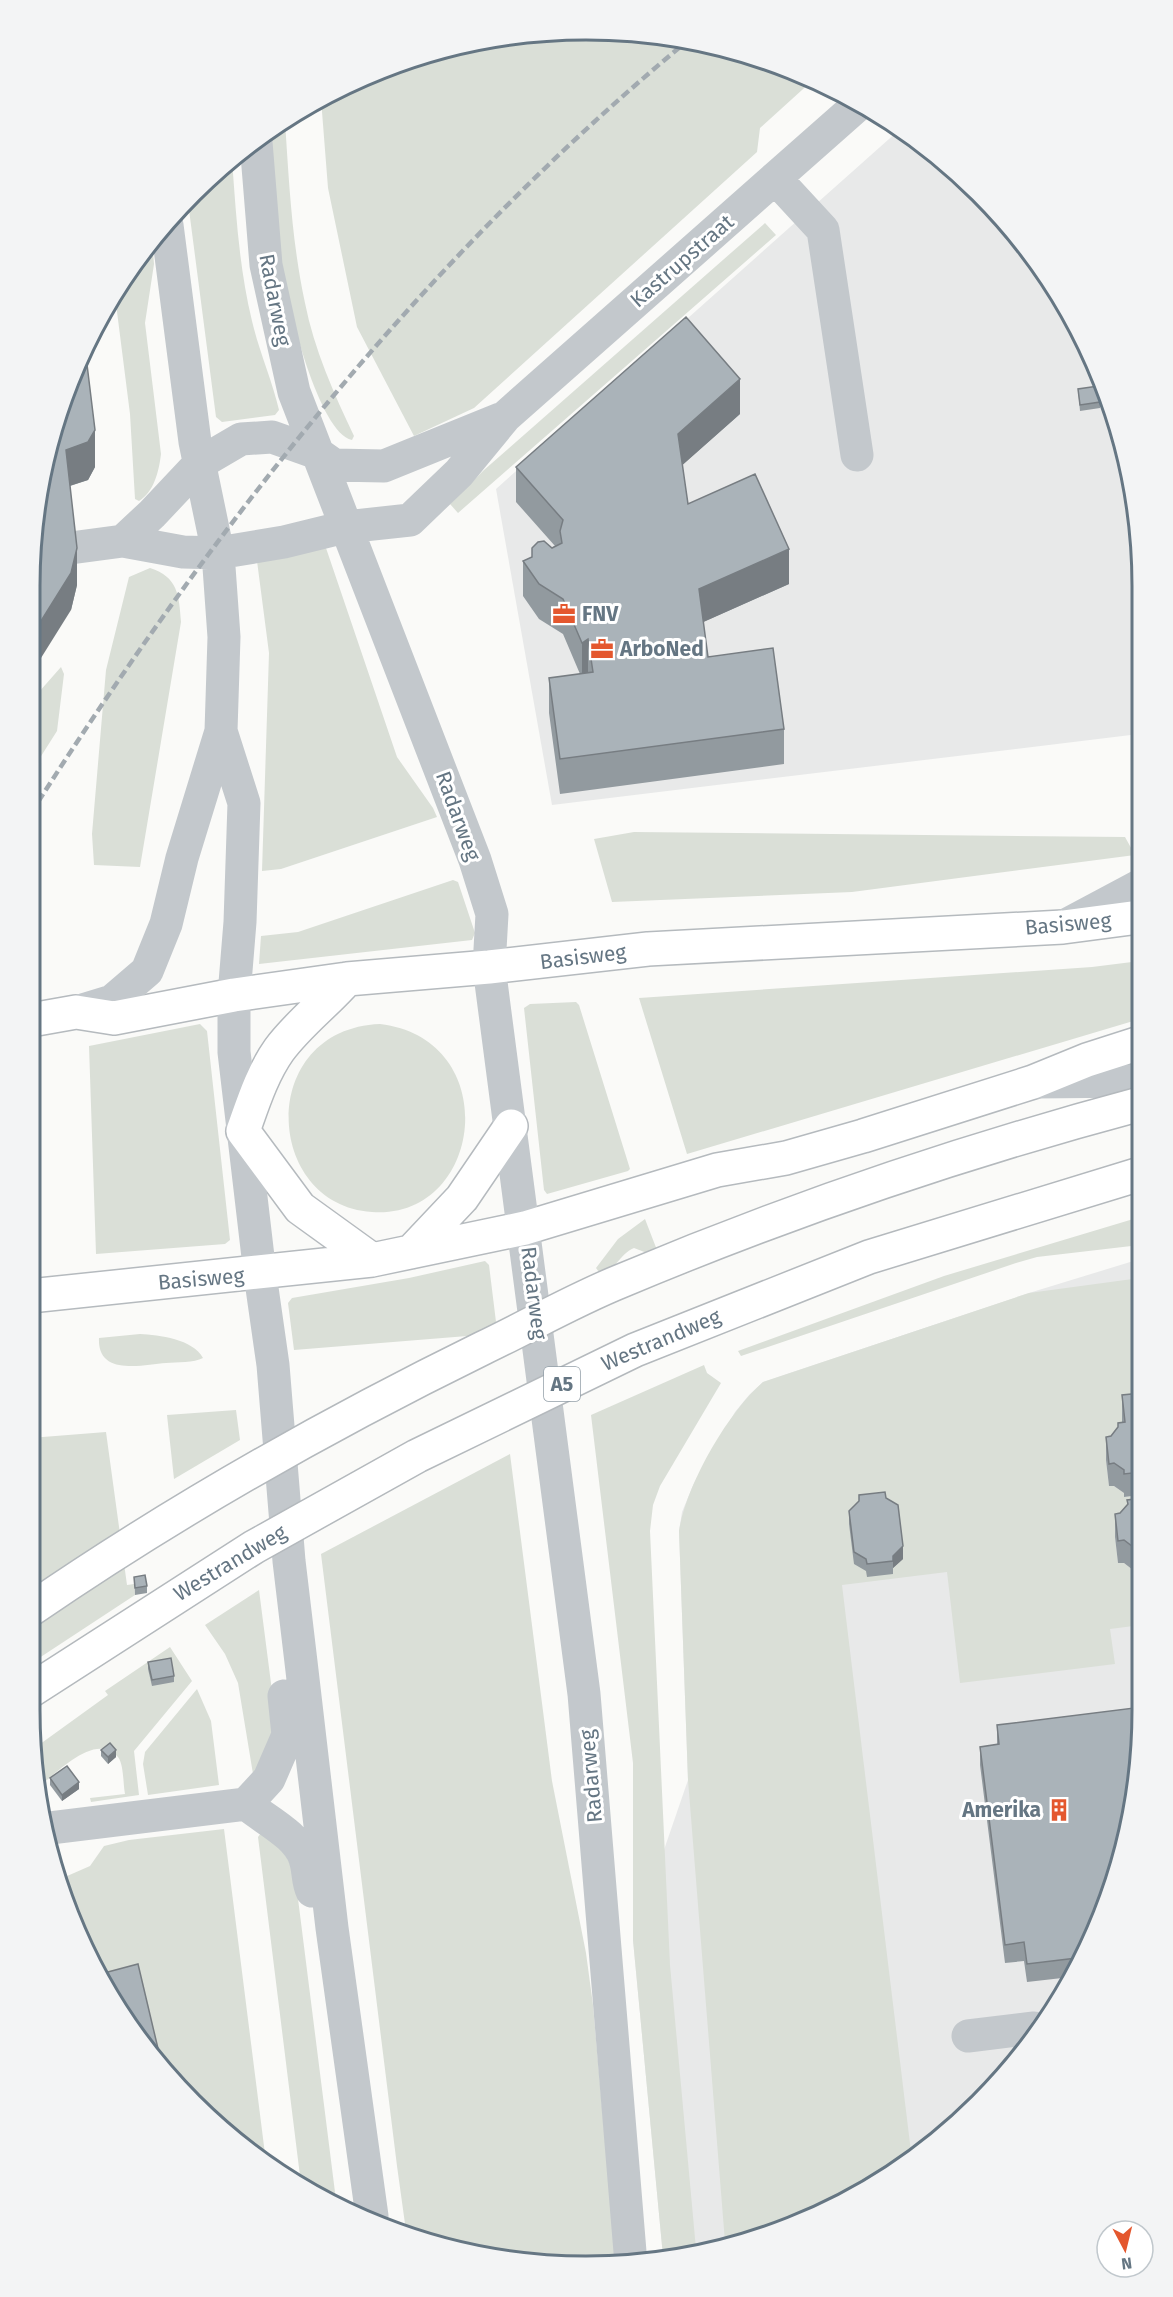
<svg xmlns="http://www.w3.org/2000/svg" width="1173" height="2297" viewBox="0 0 1173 2297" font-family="'Fira Sans',sans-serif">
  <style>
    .built { fill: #e8e9e9 }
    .green { fill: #dadfd7 }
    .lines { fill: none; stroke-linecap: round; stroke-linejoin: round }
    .major-casing { stroke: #b5babe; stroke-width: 36 }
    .minor { stroke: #c3c8cc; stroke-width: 33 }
    .major { stroke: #fff; stroke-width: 33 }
    .rail { stroke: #a2aab0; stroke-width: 4.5; stroke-dasharray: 9 4.5; stroke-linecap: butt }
    .highway-bridge-casing { stroke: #b4b9bd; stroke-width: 36; stroke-linecap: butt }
    .highway-bridge { stroke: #fff; stroke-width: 33 }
    .wall { fill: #929a9f }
    .shaded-wall { fill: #777d82 }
    .building { fill: #aab3b9; stroke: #777d82; stroke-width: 1.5 }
    .labels { text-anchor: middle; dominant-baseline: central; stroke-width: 6; stroke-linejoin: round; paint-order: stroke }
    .shield { fill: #fff; stroke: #939fa8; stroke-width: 1.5 }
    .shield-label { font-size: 20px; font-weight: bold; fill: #657683 }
    .street-label { font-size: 21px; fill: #657683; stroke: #fff }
    .poi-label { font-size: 21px; font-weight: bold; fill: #657683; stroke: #fff; text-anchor: start }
    .rim { fill: none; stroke: #657683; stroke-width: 3 }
  </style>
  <rect width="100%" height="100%" fill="#fafaf8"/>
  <path class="built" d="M898,131l55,37 75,80 73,126 37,140 1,220 -587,71 -56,-316z
    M1140,1259l2,488 -18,107 -39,103 -105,147 -85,69 -95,51 -137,32 -30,-316 55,-160 -9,-249 3,-19 12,-29 41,-71 14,-17 14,-13 266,-89z"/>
  <path class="green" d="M623,31l108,18 82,31 -53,48 -3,24 -283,256 -60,28 -57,-109 -29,-139 -7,-89 87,-40 106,-24z
    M285,121c4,61 7,122 20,182 9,46 29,91 49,133l-2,4c-33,-7 -64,-134 -69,-166 -8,-47 -9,-95 -13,-142z
    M232,159c4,55 7,108 20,162 7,30 20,59 27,89l-4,5 -53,7 -6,-5 -28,-215 32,-34z
    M765,223l11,12 -318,278 -8,-9 34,-34z
    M152,240l2,24 -9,59 16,131c-2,17 -7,38 -22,47l-4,-2 -5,-85 -15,-118z
    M326,548l71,209 36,51 4,9 -156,52 -19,2 7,-218 -12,-92z
    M150,568c28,9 29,27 31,54l-41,245 -46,-2 -2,-31 14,-164 23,-93z
    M61,667l3,7 -7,57 -26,41v-71z
    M634,832l491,5 10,18 -283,37 -240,10 -18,-63z
    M453,880l5,2 17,51 -3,7 -213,24 2,-28 37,-4z
    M1140,961v58l-453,135 -48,-156 453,-31z
    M576,1002l3,3 51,164 -2,2 -81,23 -3,-4 -20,-182 6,-4z
    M200,1024l7,7 23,209 -5,4 -129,10 -7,-208z
    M380,1024c125,15 104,196 -8,188 -109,-7 -116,-183 8,-188z
    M1140,1217v28l-103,12 -21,6 -275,93 -3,-5 206,-75z
    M645,1219l22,57 -20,-23 -13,-5c-15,6 -18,24 -35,24l-3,-4 22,-29z
    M485,1261l4,4 8,65 -5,4 -198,16 -6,-47 4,-5 117,-20z
    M1140,1278l1,138 -16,29 -19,15 3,26h5l10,7v4l8,-1 3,26 -20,15 3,26h6l9,7 1,4 7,-1v52l-31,4 5,35 -155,19 -13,-111 -105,13 70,575 -17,13 -95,52 -75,17 -37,-462 -9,-249c7,-46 49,-119 84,-149l266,-89z
    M140,1334c19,1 53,5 63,24 -9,5 -26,4 -37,5 -24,2 -69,13 -67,-25z
    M704,1365l3,8 14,10 -61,103 -7,19 -3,26 20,434 26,284 -33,7 -30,-316v-177l-42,-348z
    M236,1410l4,30 -66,39 -7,-64z
    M106,1432l21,153 7,-1 1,11 -105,69v-226z
    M510,1454l42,327 34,172 7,52 23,260 -173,-17 -37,-17 -9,-65 -76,-612z
    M259,1590l17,132 -5,27 -18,25 -15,-91 -13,-29 -20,-29z
    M170,1647l22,34 -58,70 5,44 -48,7 -1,-4 35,-4c-2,-10 -1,-29 -7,-37 -22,-25 -58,13 -76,27l-6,-37 72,-52 -3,-4z
    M197,1689l14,32 8,64 -71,10 -5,-31 2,-12z
    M224,1829l42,333 -116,-108 -90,-164 -2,-10 32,-14 14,-20 25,-6z
    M261,1833l23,18 11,24 41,325 -35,-16 -43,-347z"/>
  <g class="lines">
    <g class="major-casing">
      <path id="major" d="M347,979c-22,25 -49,45 -68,71 -17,24 -26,53 -36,81l57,77 72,52
        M31,1020l45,-8 38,6 120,-23 113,-16 142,-12 159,-18 415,-22 76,-10
        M411,1252l51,-54 49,-72
        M30,1296l342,-36 153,-32 192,-58 69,-12 77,-22 170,-54 54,-22 53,-17"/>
    </g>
    <path class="minor" d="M256,142l10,123 28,127 181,468 17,54 -3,53 95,727 47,570
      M775,178l48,52 34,225
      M123,541l29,-27 48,-51 41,-24 31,-2 45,16 17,12 50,1 116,-47
      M33,553l90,-12 60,11 35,1 66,-11 61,-15 65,-7 49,-47 46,-56 353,-312
      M221,731l23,72 -4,119 -6,73v57l26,222 13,91 16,196 12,101 31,266 40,288
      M1064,926l75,-40
      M76,1012l36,-11 35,-30 19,-47 16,-66 39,-127 3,-94 -6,-84 -23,-111 -28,-217
      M1035,1082l105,-1
      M246,1804l23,-25 19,-44 -4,-39
      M246,1804c19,16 52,31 59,55 4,11 2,22 7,32
      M50,1828l196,-24
      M968,2036l66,-8"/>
    <use href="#major" class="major"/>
    <path class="rail" d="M31,813c182,-286 393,-554 655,-771"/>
    <g class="highway-bridge-casing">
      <path id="highway-bridge" d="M30,1610c144,-99 296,-185 453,-262 46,-22 91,-48 138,-67 169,-71 343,-130 519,-177
        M30,1691l224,-144 163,-91 218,-106 234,-93 271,-83"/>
    </g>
    <use href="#highway-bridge" class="highway-bridge"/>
  </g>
  <path class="wall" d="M1078,389l22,13v6l-20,3z
    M740,414l-58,51 6,39 101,80 -86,38 5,35 76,72v35l-224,30 -11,-81v-35l31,-4 -17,-40 -24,-15 -16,-23v-35l32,-15 -39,-44v-35z
    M49,442l46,25 -7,13 -18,6 7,99 -6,25 -34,-75 2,-17 -1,-9z
    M1141,1393v182v-2l-7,1 -1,-4 -9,-7h-6l-3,-26v-23l5,-1 7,-8v-5h5v-4l-8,1v-4l-10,-7h-5l-3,-26v-23l5,-1 7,-8v-5l4,-1v-27z
    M859,1495l27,3 17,61 -10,9v6l-26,3 -1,-6 -12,-7 -5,-40v-13l10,-9z
    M134,1577l13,9v7l-12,2z
    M148,1662l26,14v6l-22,4 -4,-17z
    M997,1725l88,232 -14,20 -44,5 -3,-21 -19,2 -25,-198v-18l17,-2z
    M101,1750l15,7 -8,7 -7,-8z
    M50,1778l29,11 -17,12 -12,-16z"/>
  <path class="shaded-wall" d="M740,379v35l-62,55v-35z
    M95,430v37l-7,13 -22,7v-37z
    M77,548v37l-6,25 -40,64v-37z
    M789,549v35l-90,40v-35z
    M588,639v35l-6,4v-35z
    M903,1546v13l-10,9v-12z
    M116,1750v7l-8,7v-7z
    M79,1782v7l-17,12v-6z
    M160,2057v6l-5,-5z"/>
  <path class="building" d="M686,317l54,62 -62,55 10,70 67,-30 34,75 -90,40 9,68 65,-9 11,81 -224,30 -11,-81 44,-6 -5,-33 -6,4 -19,-44 -24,-15 -16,-23 9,-4v-9l6,-6 6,-1 8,7 10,-5 -2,-12 3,-11 -47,-53z
    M85,348l10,82 -7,12 -22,8 11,98 -6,25 -40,64v-87l1,-6 5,-9 4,-36v-6l8,-51z
    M1098,386l2,16 -20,3 -2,-16z
    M1141,1393v158v-1l-7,1 -1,-4 -9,-7 -6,1 -3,-27 5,-1 8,-9 -1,-4 8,-1 -3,-26 -8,1v-4l-10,-7 -5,1 -3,-27 5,-1 7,-9v-4l7,-1 -3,-27z
    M885,1492l1,6 12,7 5,41 -10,10v5l-26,3 -1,-5 -12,-7 -5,-41 10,-10v-6z
    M145,1575l2,11 -12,2 -1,-11z
    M171,1658l3,18 -22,4 -4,-18z
    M1142,1707v40l-18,107 -39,103 -58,7 -3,-22 -19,3 -25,-198 19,-3 -2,-19z
    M110,1743l6,7 -8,7 -7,-7z
    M67,1766l12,16 -17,13 -12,-17z
    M138,1964l22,93 -5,1 -10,-8 -41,-77z"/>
  <defs>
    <g id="office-bare" transform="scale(1.8)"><path d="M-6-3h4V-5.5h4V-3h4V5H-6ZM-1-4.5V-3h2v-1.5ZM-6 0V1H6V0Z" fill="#e4572e" stroke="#fff" stroke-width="2.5" paint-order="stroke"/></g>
    <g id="building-bare" transform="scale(1.8)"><path d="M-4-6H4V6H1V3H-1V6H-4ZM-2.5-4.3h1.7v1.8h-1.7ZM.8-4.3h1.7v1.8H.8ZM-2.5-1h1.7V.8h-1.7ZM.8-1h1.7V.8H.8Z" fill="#e4572e" stroke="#fff" stroke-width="2.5" paint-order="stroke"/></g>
  </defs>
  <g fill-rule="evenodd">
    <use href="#office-bare" x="564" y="614"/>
    <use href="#office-bare" x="602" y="649"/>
    <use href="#building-bare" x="1059" y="1810"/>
  </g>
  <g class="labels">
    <rect class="shield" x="544" y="1367" width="36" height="34" rx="4.5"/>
    <g class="shield-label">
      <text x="562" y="1384">A5</text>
    </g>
    <g class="street-label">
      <text transform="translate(682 261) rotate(-41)">Kastrupstraat</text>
      <text transform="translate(275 300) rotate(79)">Radarweg</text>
      <text transform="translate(458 816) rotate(70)">Radarweg</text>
      <text transform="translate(1068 924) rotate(-5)">Basisweg</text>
      <text transform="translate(583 957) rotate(-7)">Basisweg</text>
      <text transform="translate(201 1279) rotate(-5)">Basisweg</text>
      <text transform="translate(534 1293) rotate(83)">Radarweg</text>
      <text transform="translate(661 1340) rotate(-23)">Westrandweg</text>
      <text transform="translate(230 1563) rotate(-31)">Westrandweg</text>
      <text transform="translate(591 1776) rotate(-95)">Radarweg</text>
    </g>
    <g class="poi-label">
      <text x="582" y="614">FNV</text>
      <text x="620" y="649">ArboNed</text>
      <text x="1041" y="1810" text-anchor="end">Amerika</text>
    </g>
  </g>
  <path d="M0 0H1173V2297H0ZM586 40H586A546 546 0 0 1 1132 586V1710A546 546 0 0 1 586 2256H586A546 546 0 0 1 40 1710V586A546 546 0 0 1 586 40Z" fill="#f3f4f5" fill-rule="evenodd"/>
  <path class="rim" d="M586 40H586A546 546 0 0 1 1132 586V1710A546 546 0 0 1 586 2256H586A546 546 0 0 1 40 1710V586A546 546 0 0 1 586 40Z"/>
  <g transform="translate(1125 2249) rotate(173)"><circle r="28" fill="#ffffff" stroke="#c1c8cd" stroke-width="1.5"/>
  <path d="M0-4.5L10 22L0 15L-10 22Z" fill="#e4572e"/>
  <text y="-9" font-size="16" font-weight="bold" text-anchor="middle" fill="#657683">N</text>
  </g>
</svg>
